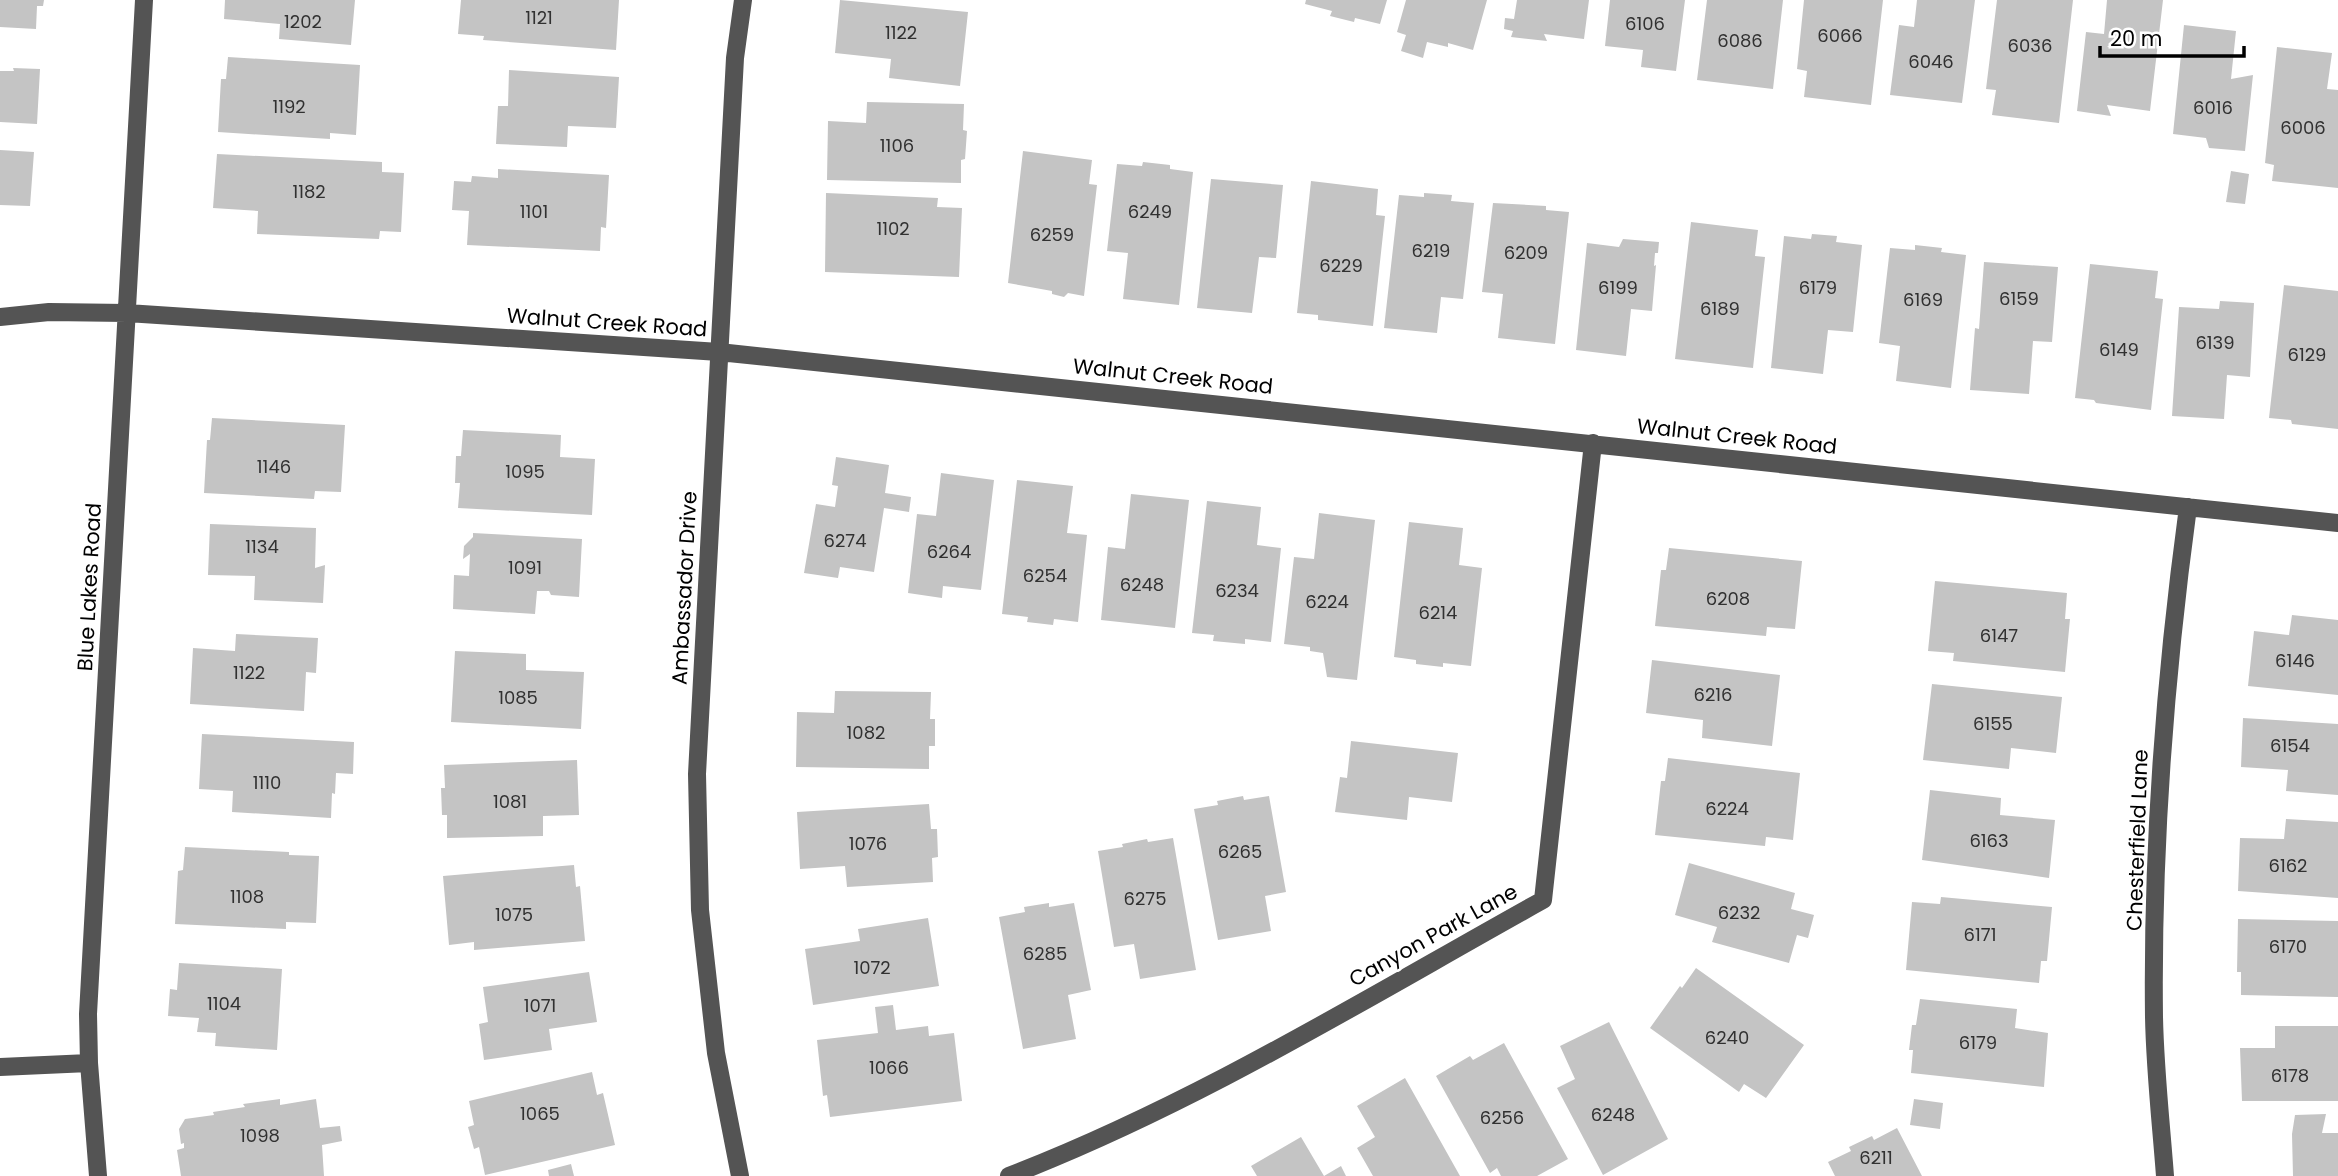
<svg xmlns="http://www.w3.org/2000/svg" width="2338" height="1176" viewBox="0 0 2338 1176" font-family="Poppins,sans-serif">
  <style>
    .building { fill: #c4c4c4 }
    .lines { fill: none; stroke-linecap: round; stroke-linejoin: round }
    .minor { stroke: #545454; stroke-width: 18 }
    .labels { text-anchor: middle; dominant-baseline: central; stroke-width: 5; stroke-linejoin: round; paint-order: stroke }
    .number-label { font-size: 18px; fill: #313131 }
    .street-label { font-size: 21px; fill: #000; stroke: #fff }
  </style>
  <rect width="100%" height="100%" fill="#fff"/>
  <path class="building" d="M0,0h44l-1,6h-6l-1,23 -36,-2z
    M225,0h130l-4,45 -72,-6 1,-15 -56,-5z
    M461,0h158l-3,50 -133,-10 1,-4 -26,-2z
    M840,0l128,12 -8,74 -71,-8 2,-19 -56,-6z
    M1306,0h81l-7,24 -25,-6 -1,4 -24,-6 2,-5 -27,-7z
    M1406,0h81l-14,50 -25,-7v4l-21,-5 -4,16 -22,-7 5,-16 -9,-3z
    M1517,0h72l-5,39 -40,-5 3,7 -36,-4 2,-6 -9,-2 1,-11 9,1z
    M1610,0h75l-9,71 -35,-4 2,-17 -38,-4z
    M1707,0h76l-10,89 -76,-9z
    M1804,0h79l-12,105 -67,-8 3,-26 -10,-2z
    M1917,0h58l-13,103 -72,-8 9,-70 15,2z
    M1997,0h76l-14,123 -67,-8 4,-25 -10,-1z
    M2107,0h56l-13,111 -43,-6 4,11 -34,-5 9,-79 18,2z
    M2184,25l52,6 -5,48 22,-4 -8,76 -36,-3 -3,-10 -33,-4z
    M2277,47l55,6 -5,36 11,1v98l-66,-7 2,-16 -9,-2z
    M228,57l132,8 -4,70 -26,-2v6l-112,-7 3,-53h5z
    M13,68l27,1 -3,55 -37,-2v-51h14z
    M509,70l110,7 -3,51 -48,-2 -1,21 -71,-3 2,-38h10z
    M867,102l97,2 -1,26 4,1 -2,28 -4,1v23l-134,-3 1,-59 38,2z
    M0,150l34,2 -4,54 -30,-1z
    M1023,151l69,9 -3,24 8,1 -13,111 -16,-3 -4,4 -12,-3v-3l-44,-8z
    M217,154l165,8v10l22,1 -3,59 -21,-1 -1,8 -122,-5 1,-23 -45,-3z
    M1143,162l27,3v4l23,3 -14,133 -56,-6 5,-46 -21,-2 10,-87 25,2z
    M498,169l111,6 -3,53 -5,-1 -1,24 -133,-6 2,-34 -17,-1 2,-29 17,1 1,-6 26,2z
    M2231,171l18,3 -4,30 -19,-2z
    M1211,179l72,6 -7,73 -17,-1 -7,56 -55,-5z
    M1311,181l67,8 -2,26 9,1 -12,110 -55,-6v-5l-21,-2z
    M826,193l112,5 -1,9 25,1 -3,69 -134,-5z
    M1424,193l28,2 -1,6 23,2 -11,96 -22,-2 -4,36 -53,-5 15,-133 25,2z
    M1493,203l53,3v4l23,2 -14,132 -57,-6 5,-44 -21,-2z
    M1691,222l67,8 -3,26 10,1 -12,111 -78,-9z
    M1812,234l25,2 -1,6 26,3 -9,87 -25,-2 -5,44 -52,-6 13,-132 27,3z
    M1623,239l36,3 -1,11h-3l-1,13 2,-1 -4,46 -21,-2 -5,47 -50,-6 11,-107 32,4z
    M1915,245l27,3 -1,4 25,3 -15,133 -55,-7 4,-35 -21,-3 11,-95 25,2z
    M1984,262l74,5 -6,75 -19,-1 -4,53 -59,-4 5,-62 4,1z
    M2090,264l68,7 -3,27 8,1 -12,111 -55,-7 -2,-3 -19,-2z
    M2284,285l54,6v138l-46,-5 -1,-4 -22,-2z
    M2220,301l34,2 -4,74 -23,-2 -3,44 -52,-3 7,-109 40,2z
    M212,418l133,7 -4,67 -26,-1 -1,8 -110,-6 3,-53h3z
    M463,430l98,5 -1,22 35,2 -3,56 -134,-7 2,-25h-5l1,-27h5z
    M836,457l53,8 -4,28 26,4 -2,15 -25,-4 -10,64 -34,-5 -2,11 -34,-5 12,-69 19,3 3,-21 -6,-1z
    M941,473l53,7 -13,110 -38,-4 -1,12 -34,-5 9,-79 19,2z
    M1017,480l56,6 -6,47 20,2 -9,87 -24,-3 -1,6 -26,-3 1,-5 -26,-3z
    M1131,494l58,6 -14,128 -74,-8 7,-73 17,2z
    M1207,501l54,6 -4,38 24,3 -10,94 -26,-3v5l-32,-3 1,-6 -22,-2z
    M1319,513l56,7 -18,160 -30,-3 -4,-24 -13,-2v-4l-26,-3 10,-87 20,2z
    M1409,522l54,6 -4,37 23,3 -11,98 -28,-3v4l-27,-3v-4l-22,-3z
    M210,524l106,4 -1,40 10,-3 -2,38 -69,-3 1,-24 -47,-1z
    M473,533l109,6 -3,58 -28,-2 -2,-4h-12l-2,23 -82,-5 1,-34 15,1 1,-22 -7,5 1,-13 9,-9z
    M1669,548l133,13 -7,68 -28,-2 -1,9 -111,-10 6,-56h5z
    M1935,581l132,12 -2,26h5l-5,53 -112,-11 1,-8 -26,-2z
    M2292,615l46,5v75l-90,-9 6,-55 35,4z
    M236,634l82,4 -2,35 -10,-1 -2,39 -114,-7 3,-56 42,3z
    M455,651l71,3v16l58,2 -3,57 -130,-7z
    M1652,660l128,15 -8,71 -70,-8 1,-18 -57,-7z
    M1932,684l130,13 -6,56 -45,-5 -2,21 -86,-9z
    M835,691l96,1 -1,27h5v27h-6v23l-133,-2 1,-55 37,1z
    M2243,718l95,6v71l-52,-4 2,-21 -47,-3z
    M202,734l152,8 -1,32 -17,-1 -1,21 -3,-1 -1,25 -99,-6 1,-21 -34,-2z
    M1351,741l107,12 -6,49 -43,-5 -2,23 -72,-8 5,-35 7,1z
    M1668,758l132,15 -7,67 -27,-3 -1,9 -110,-11 6,-54h4z
    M577,760l2,55 -36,1v20l-96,2v-23h-5l-1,-27h4l-1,-23z
    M1930,790l71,8 -1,17 55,5 -6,58 -127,-18z
    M1243,796l1,4 25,-4 17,96 -21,4 6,35 -53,9 -24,-131 24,-4 -1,-4z
    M929,804l2,25h6l1,28 -6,1 1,24 -86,5 -2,-21 -45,3 -3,-57z
    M2286,819l52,3v76l-100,-7 2,-53 44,1z
    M1173,838l23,132 -56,9 -6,-35 -20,3 -16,-96 25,-4 -1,-3 25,-5 1,3z
    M185,847l104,5v3l30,1 -3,67 -30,-1v7l-111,-5 3,-53 5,-1z
    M1689,863l106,30 -4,16 23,6 -6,23 -11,-3 -8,28 -77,-21 5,-15 -42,-12z
    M574,865l2,22 4,-1 5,55 -111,9v-8l-25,3 -6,-69z
    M1941,897l111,10 -5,54h-6l-2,22 -133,-13 6,-68 28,2z
    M1049,903v4l25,-4 17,87 -23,5 8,44 -53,10 -24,-132 26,-5 -1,-5z
    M928,918l11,68 -126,19 -8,-56 55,-8 -2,-12z
    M2238,919l100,2v76l-97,-2v-23h-4z
    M179,963l103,6 -5,81 -62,-4 1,-13 -19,-1 2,-14 -31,-2 2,-27 7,1z
    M1696,968l108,77 -38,53 -22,-14 -5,8 -89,-64 30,-42 2,2z
    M589,972l8,50 -48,7 3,21 -68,10 -5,-36 9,-2 -5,-35z
    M1920,999l97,10 -2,19 33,5 -4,54 -133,-14 2,-23h-4l3,-25h4z
    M893,1005l3,25 32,-4 1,10 25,-3 8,68 -132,16 -3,-22 -4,1 -6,-56 61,-7 -3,-26z
    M1609,1022l59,117 -65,36 -46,-87 18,-9 -15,-33z
    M2275,1026h63v75h-96l-2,-53h35z
    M1504,1043l64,116 -31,17h-36l-4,-8 -7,5 -54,-97 34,-20 3,4z
    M592,1072l5,23 6,-2 12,52 -130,30 -6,-28 -5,2 -6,-22 6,-2 -5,-24z
    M1405,1078l55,98h-87l-16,-28 18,-11 -18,-31z
    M280,1099v6l36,-6 4,29 20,-2 2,15 -20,4 2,31h-143l-4,-26 7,-2v-5l-3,1 -2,-15 6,-10 29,-4 -1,-3 32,-5 -2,-3z
    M1914,1099l29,4 -3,26 -30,-4z
    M2326,1114l-4,19h16v43h-45l-1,-42 3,-19z
    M1897,1128l25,48h-87l-7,-14 23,-11 -2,-4 23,-11 2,4z
    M1301,1137l23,39 17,-10 5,10h-89l-6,-10z
    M571,1164l3,12h-25l-1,-6z"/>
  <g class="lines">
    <path class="minor" d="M0,317l49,-5 78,1 592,39 1619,171
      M0,1067l89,-4
      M98,1176l-9,-113 -1,-49 56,-1014
      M740,1176l-24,-123 -16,-143 -3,-136 38,-716 8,-58
      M1009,1176c187,-72 359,-179 534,-276l50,-457
      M2165,1176c-4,-53 -10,-106 -11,-159 -2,-171 11,-341 34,-510"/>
  </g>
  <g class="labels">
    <g class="number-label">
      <text x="539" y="17">1121</text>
      <text x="303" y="21">1202</text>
      <text x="1645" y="23">6106</text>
      <text x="901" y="32">1122</text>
      <text x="1840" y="35">6066</text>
      <text x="1740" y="40">6086</text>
      <text x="2030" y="45">6036</text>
      <text x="1931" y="61">6046</text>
      <text x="289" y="106">1192</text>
      <text x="2213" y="107">6016</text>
      <text x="2303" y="127">6006</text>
      <text x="897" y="145">1106</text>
      <text x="309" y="191">1182</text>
      <text x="534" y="211">1101</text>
      <text x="1150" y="211">6249</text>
      <text x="893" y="228">1102</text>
      <text x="1052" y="234">6259</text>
      <text x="1431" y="250">6219</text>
      <text x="1526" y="252">6209</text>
      <text x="1341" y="265">6229</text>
      <text x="1618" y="287">6199</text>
      <text x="1818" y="287">6179</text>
      <text x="2019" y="298">6159</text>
      <text x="1923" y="299">6169</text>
      <text x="1720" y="308">6189</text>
      <text x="2215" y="342">6139</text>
      <text x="2119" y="349">6149</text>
      <text x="2307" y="354">6129</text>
      <text x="274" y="466">1146</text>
      <text x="525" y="471">1095</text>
      <text x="845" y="540">6274</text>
      <text x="262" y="546">1134</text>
      <text x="949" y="551">6264</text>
      <text x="525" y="567">1091</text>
      <text x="1045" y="575">6254</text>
      <text x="1142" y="584">6248</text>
      <text x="1237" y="590">6234</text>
      <text x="1728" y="598">6208</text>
      <text x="1327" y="601">6224</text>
      <text x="1438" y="612">6214</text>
      <text x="1999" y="635">6147</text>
      <text x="2295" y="660">6146</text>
      <text x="249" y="672">1122</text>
      <text x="1713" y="694">6216</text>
      <text x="518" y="697">1085</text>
      <text x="1993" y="723">6155</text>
      <text x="866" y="732">1082</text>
      <text x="2290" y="745">6154</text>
      <text x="267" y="782">1110</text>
      <text x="510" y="801">1081</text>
      <text x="1727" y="808">6224</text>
      <text x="1989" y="840">6163</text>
      <text x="868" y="843">1076</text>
      <text x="1240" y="851">6265</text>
      <text x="2288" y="865">6162</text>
      <text x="247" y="896">1108</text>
      <text x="1145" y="898">6275</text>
      <text x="1739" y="912">6232</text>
      <text x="514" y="914">1075</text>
      <text x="1980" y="934">6171</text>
      <text x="2288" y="946">6170</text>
      <text x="1045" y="953">6285</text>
      <text x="872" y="967">1072</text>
      <text x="224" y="1003">1104</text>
      <text x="540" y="1005">1071</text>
      <text x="1727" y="1037">6240</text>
      <text x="1978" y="1042">6179</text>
      <text x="889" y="1067">1066</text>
      <text x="2290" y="1075">6178</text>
      <text x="540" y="1113">1065</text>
      <text x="1613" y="1114">6248</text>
      <text x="1502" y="1117">6256</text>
      <text x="260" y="1135">1098</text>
      <text x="1876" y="1157">6211</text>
    </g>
    <g class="street-label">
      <text transform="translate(607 322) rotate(4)">Walnut Creek Road</text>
      <text transform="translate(1173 376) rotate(6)">Walnut Creek Road</text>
      <text transform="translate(1737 436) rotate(6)">Walnut Creek Road</text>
      <text transform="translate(89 587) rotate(-87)">Blue Lakes Road</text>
      <text transform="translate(684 588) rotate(-87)">Ambassador Drive</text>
      <text transform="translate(2137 840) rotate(-88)">Chesterfield Lane</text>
      <text transform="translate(1433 935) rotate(-29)">Canyon Park Lane</text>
    </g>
  </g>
  <path d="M2100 46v10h144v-10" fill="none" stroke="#000000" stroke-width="3.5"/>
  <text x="2110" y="46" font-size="21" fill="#000000" stroke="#ffffff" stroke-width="5" paint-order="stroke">20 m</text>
</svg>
